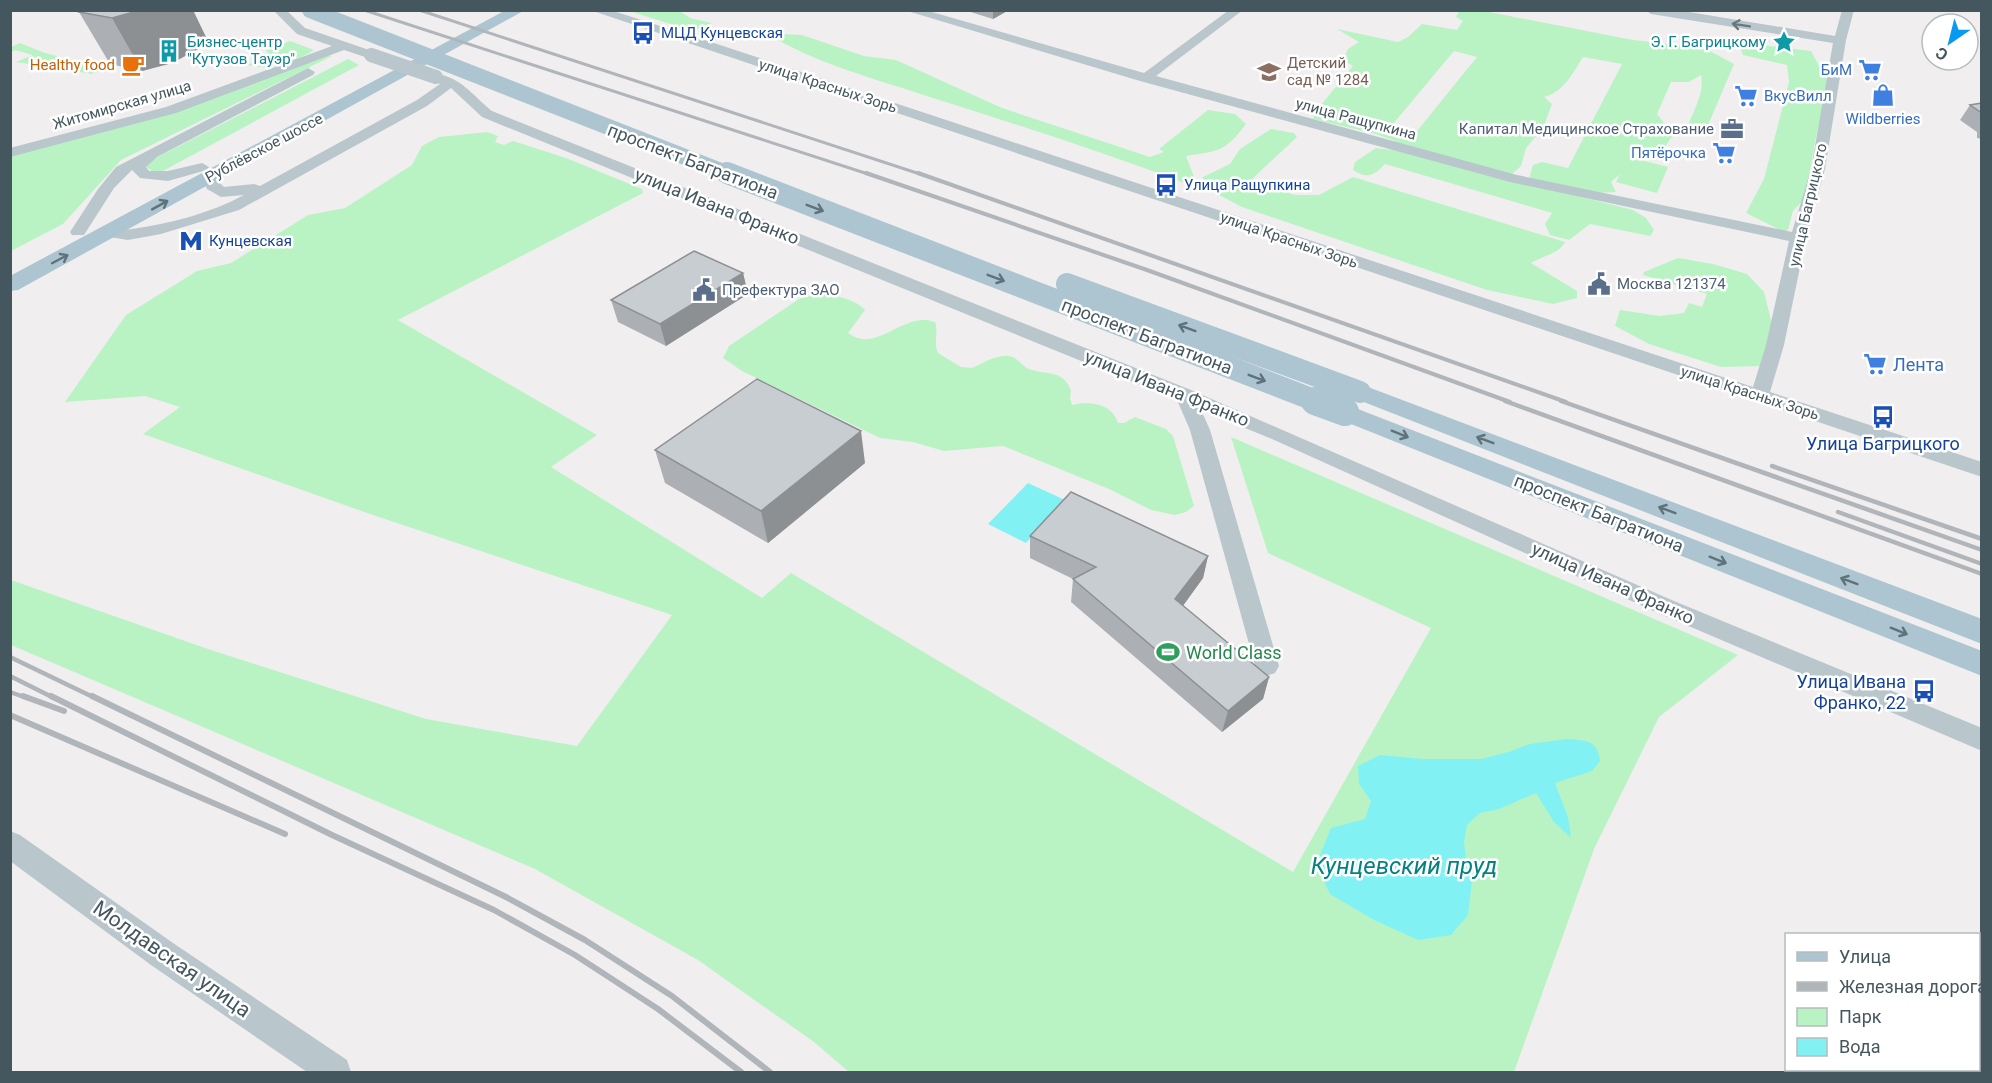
<svg xmlns="http://www.w3.org/2000/svg" width="1992" height="1083" viewBox="0 0 1992 1083" font-family="Roboto,sans-serif">
  <style>
    .green { fill: #b9f3c4; fill-rule: evenodd }
    .water { fill: #82f1f4 }
    .lines { fill: none; stroke-linecap: round; stroke-linejoin: round }
    .minor { fill: #b9c7cd; fill-rule: evenodd }
    .major { fill: #acc5d0; fill-rule: evenodd }
    .rail-far3 { stroke: #b0b5ba; stroke-width: 3 }
    .rail-far2 { stroke: #b0b5ba; stroke-width: 4 }
    .rail-far1 { stroke: #b0b5ba; stroke-width: 4.5 }
    .rail { stroke: #b0b5ba; stroke-width: 6 }
    .minor-bridge { stroke: #b9c7cd; stroke-width: 14 }
    .major-bridge-far2 { stroke: #acc5d0; stroke-width: 16 }
    .major-bridge-far1 { stroke: #acc5d0; stroke-width: 22 }
    .major-bridge { stroke: #acc5d0; stroke-width: 28 }
    .wall { fill: #acb0b5 }
    .shaded-wall { fill: #8c9093 }
    .building { fill: #c8cdd2; stroke: #8c9093; stroke-width: 1.5 }
    .oneway { stroke: #68797f }
    .oneway2 { stroke: #5f727a }
    .labels { text-anchor: middle; dominant-baseline: central; stroke-width: 5; stroke-linejoin: round; paint-order: stroke }
    .far-transit-label { font-size: 15px; fill: #164399; stroke: #fff; text-anchor: start }
    .far-culture-label { font-size: 15px; fill: #0d838f; stroke: #fff; text-anchor: start }
    .far-education-label { font-size: 15px; fill: #785e54; stroke: #fff; text-anchor: start }
    .far-food-label { font-size: 15px; fill: #c56008; stroke: #fff; text-anchor: end }
    .far-shop-label { font-size: 15px; fill: #366cbe; stroke: #fff; text-anchor: end }
    .far-street-label { font-size: 15px; fill: #45575e; stroke: #fff }
    .far-service-label { font-size: 15px; fill: #4e5e75; stroke: #fff; text-anchor: start }
    .street-label { font-size: 18px; fill: #45575e; stroke: #fff }
    .shop-label { font-size: 18px; fill: #366cbe; stroke: #fff; text-anchor: start }
    .transit-label { font-size: 18px; fill: #164399; stroke: #fff }
    .leisure-label { font-size: 18px; fill: #27864d; stroke: #fff; text-anchor: start }
    .near-street-label { font-size: 21px; fill: #45575e; stroke: #fff }
    .near-water-label { font-size: 24px; font-style: italic; fill: #058184; stroke: #fff }
  </style>
  <rect width="100%" height="100%" fill="#f1eeef"/>
  <path class="green" d="M629,11h51l10,7 22,5 -19,8z
    M1459,11h25l149,29 71,8 30,16 -28,66 -13,-2 -5,-3c6,-15 17,-34 13,-50l-12,7h-18l-14,32 16,21 -18,26 -22,-3 35,9 -11,26 -41,-11 4,-8 -9,8 5,10 -23,1 -64,-14 4,-14 9,-3 26,6 54,-104 -39,-7c-10,16 -19,35 -39,40l8,7 -9,24 -17,20 -5,18 -9,8 -96,-25 -40,-15 -63,-15 3,-8 37,-45 -10,-6 5,-11 11,-7 -22,-13 61,13 10,-5 14,-13 35,6 6,-9 -7,-4zM1454,51l23,6 -64,79 -25,-6z
    M767,30l15,4 20,1 62,21 32,4 106,48 148,49 14,-5 -5,-3 49,-39 27,4 11,10c-21,28 -27,27 -60,32l10,26 -9,2c-83,-32 -169,-59 -254,-86 -57,-19 -117,-34 -169,-66z
    M290,41l24,9c-19,12 -44,21 -66,15l16,-8 4,-5 -3,-1z
    M1739,42l72,9 18,33 -13,53 -11,61 -12,13 -5,19 -4,2 -38,-19 18,-34 25,-97 -2,-17 -44,-10z
    M20,43l25,10 61,15 -14,6 -76,-12 17,-7 -18,-5 -4,2v-5z
    M327,55l5,1 -211,104 -58,64 -52,27v-95l137,-37z
    M348,59l11,6 -198,107h-7l-8,-5 4,-6z
    M1271,129l23,4 3,4 -45,42 42,16h25l34,-18 212,65c-5,11 -24,15 -34,21l46,28v7l-24,6 -66,-14 -245,-83 -38,-20 -1,-10 27,-13 10,-15z
    M487,132l11,4 -3,6 9,3 9,-4 53,17 76,31 1,4 -245,127 199,115 -46,32 211,131 29,-25 502,299 138,-244 -163,-75 -37,-116 507,218 -79,62 -65,132 -80,223h-665l-35,-30 -116,-82 -163,-91 -524,-224v-65l197,69 218,70 151,27 95,-131 -302,-101 -227,-80 37,-27 -35,-11 -80,6 61,-87 71,-44 34,-8 77,-48 37,-7 67,-43 10,-19 17,-9z
    M1376,148l24,3 233,59 13,8 8,12 -4,6 -60,-12 -21,16 -19,-5 -5,-11 7,-11 -167,-49c-11,12 -18,15 -32,6l2,-8z
    M1678,258l35,6 34,10 17,18 8,32 -8,42 -43,1 -72,-23 -34,-18 5,-16 40,6 24,-3 5,-10 13,4 5,-13 -64,-19 1,-3z
    M816,293c14,1 40,6 49,17l-17,23c28,22 56,-23 87,-11 4,10 -2,20 3,31l23,14 11,1c11,-5 23,-13 36,-12 11,1 14,12 24,14 16,5 32,0 39,21l-1,7 2,7c17,-4 40,-2 46,18h6l11,-6 31,12 7,7 21,70 -8,6 -11,3 -24,-5 -42,-21 -106,-43 -59,5 -31,-9 -33,-4 -138,-67 -19,-13 6,-12 70,-47z"/>
  <path class="water" d="M1028,483l37,17 -39,43 -38,-19z
    M1567,739c19,2 30,0 33,22l-8,10 -37,12 13,34 3,21 -17,-16 -18,-29 -37,16 -19,4 -13,12 -3,17 2,18 6,20 -4,35 -17,20 -33,5 -44,-20 -44,-26 -9,-18 -1,-21 11,-27 34,-9 6,-18 -12,-17 -1,-18 22,-11 43,4h58l28,-7 21,-8z"/>
  <g class="lines">
    <path class="minor" d="M273,10h13l19,18 70,24 2,3 -6,4 -27,-9 -168,63 -166,44v-9l156,-41 166,-61 -35,-12z
      M590,10h20l107,34 1036,343 13,-42 23,-104 -279,-59 -370,-101 -236,-71h21l219,63 85,-63h14l-87,66 361,99 275,57 19,-63 22,-126 -182,-29 -6,-4h32l158,26 7,-26h12l-8,30 -21,129 -19,69 -22,107 -14,47 212,70v15z
      M308,68l7,4 -2,3 -156,82 -11,10 3,4h19l34,-8 7,4 -2,3 -39,11 -28,-3 -8,-8 -18,18 -30,47h-12l-2,-3 28,-43 18,-22z
      M436,73c28,7 34,20 56,38l699,279 483,211 308,127v23l-324,-138 -386,-174 -71,-29 9,20 69,236 -4,7 -9,3 -9,-3 -67,-243 -13,-30 -695,-283 -31,-29 -24,18 -188,104 -78,24 -33,6 -25,-4 -2,-3c7,-9 20,-2 31,-4 37,-5 79,-16 112,-34l-23,2 -14,-8 -4,-8 10,-11 5,-2 8,5 -7,9 5,5 30,-3 6,2 157,-86 23,-16 -11,-7z
      M10,831l10,4 153,108 174,117 4,12h-44l-156,-107 -141,-104z"/>
    <path class="major" d="M506,10h19l-507,280 -8,1v-15z
      M1360,384l622,235v25l-631,-247 -3,-5 3,-5z
      M1345,404l637,247v25l-646,-258 -4,-6 4,-6z"/>
    <path class="rail-far3" d="M364,10l507,165
      M419,10l504,165"/>
    <path class="rail-far2" d="M866,173l281,97 363,132
      M918,173l648,229"/>
    <path class="rail-far1" d="M1505,401l477,173
      M1561,401l421,149
      M1772,466l210,73
      M1838,512l144,52
      M10,657l85,41
      M10,676l44,22
      M10,692l17,6"/>
    <path class="rail" d="M23,696l41,15
      M51,696l281,139 162,75 81,45 83,54 83,63
      M92,696l414,201 79,43 87,56 98,76
      M10,715l275,119"/>
    <path class="minor-bridge" d="M371,55l65,22"/>
    <path class="major-bridge-far2" d="M310,10l421,165"/>
    <path class="major-bridge-far1" d="M727,173l592,229
      M1067,284l293,108"/>
    <path class="major-bridge" d="M1315,401l30,11"/>
  </g>
  <path class="wall" d="M964,10h45l-16,9z
    M79,12l127,25 -6,11 -28,15 -30,8 -32,-7z
    M1982,103v36l-5,-1v-6l-17,-12 10,-15z
    M743,273l5,21 -82,52 -48,-24 -7,-22z
    M655,450l210,13 -97,80 -103,-60z
    M1030,536l178,20 -5,22 -20,28 86,71 -6,22 -41,33 -151,-130 2,-23 -43,-21z"/>
  <path class="shaded-wall" d="M141,10h52l13,27 -6,11 -28,15 -30,8 -30,-53z
    M993,10h16l-16,9z
    M743,273l5,21 -82,52 -6,-22z
    M861,431l4,32 -97,80 -7,-32z
    M1208,556l-5,22 -32,44 4,-23z
    M1269,677l-6,22 -41,33 6,-21z"/>
  <path class="building" d="M82,10h59l-29,8 -33,-6z
    M1982,103v10l-12,-8z
    M694,251l49,22 -83,51 -49,-24z
    M757,379l104,52 -100,80 -106,-61z
    M1071,492l137,64 -33,43 94,78 -41,34 -155,-132 23,-12 -66,-31z"/>
  <defs><path id="oneway-shaft" d="M-6 0H5M1.5-3L5.5 0L1.5 3" fill="none" stroke-width="1.6" stroke-linecap="round" stroke-linejoin="round" transform="scale(1.5)"/></defs>
  <use class="oneway" href="#oneway-shaft" transform="translate(1741 25) rotate(-171)"/>
  <g class="oneway2">
    <use href="#oneway-shaft" transform="translate(160 205) rotate(-29)"/>
    <use href="#oneway-shaft" transform="translate(815 208) rotate(21)"/>
    <use href="#oneway-shaft" transform="translate(60 259) rotate(-28)"/>
    <use href="#oneway-shaft" transform="translate(996 278) rotate(21)"/>
    <use href="#oneway-shaft" transform="translate(1187 328) rotate(-160)"/>
    <use href="#oneway-shaft" transform="translate(1257 378) rotate(21)"/>
    <use href="#oneway-shaft" transform="translate(1400 434) rotate(22)"/>
    <use href="#oneway-shaft" transform="translate(1485 440) rotate(-159)"/>
    <use href="#oneway-shaft" transform="translate(1667 510) rotate(-159)"/>
    <use href="#oneway-shaft" transform="translate(1718 560) rotate(22)"/>
    <use href="#oneway-shaft" transform="translate(1849 581) rotate(-159)"/>
    <use href="#oneway-shaft" transform="translate(1899 631) rotate(22)"/>
  </g>
  <defs>
    <g id="bus-bare" transform="scale(1.8)"><path d="M-5-6H5V4H4V6H2V4H-2V6H-4V4H-5ZM-3.5-4V0h7V-4ZM-3.5 1.2v1.5H-2V1.2ZM2 1.2v1.5H3.5V1.2Z" fill="#1a4fb4" stroke="#fff" stroke-width="2.5" paint-order="stroke"/></g>
    <g id="sight-bare" transform="scale(1.8)"><path d="M0-6L1.8-2.2L6-1.7L2.9 1.2L3.7 5.4L0 3.3L-3.7 5.4L-2.9 1.2L-6-1.7L-1.8-2.2Z" fill="#0f9aa8" stroke="#fff" stroke-width="2.5" paint-order="stroke"/></g>
    <g id="building-bare" transform="scale(1.8)"><path d="M-4-6H4V6H1V3H-1V6H-4ZM-2.5-4.3h1.7v1.8h-1.7ZM.8-4.3h1.7v1.8H.8ZM-2.5-1h1.7V.8h-1.7ZM.8-1h1.7V.8H.8Z" fill="#0f9aa8" stroke="#fff" stroke-width="2.5" paint-order="stroke"/></g>
    <g id="cafe-bare" transform="scale(1.8)"><path d="M-5.5-4.5H6V0H3Q3 3.5 0 3.5H-2.5Q-5.5 3.5-5.5 0ZM3-3.2v2h1.7v-2ZM-6 4.5H4V6H-6Z" fill="#e8710a" stroke="#fff" stroke-width="2.5" paint-order="stroke"/></g>
    <g id="supermarket-bare" transform="scale(1.8)"><path d="M-6-5.5h2.5l.6 2H6L4.5 2H-2.5L-4.4-4H-6ZM-1.5 3.2a1.3 1.3 0 1 0 .1 0ZM3 3.2a1.3 1.3 0 1 0 .1 0Z" fill="#3f7fe0" stroke="#fff" stroke-width="2.5" paint-order="stroke"/></g>
    <g id="school-bare" transform="scale(1.8)"><path d="M0-5L7-2L0 1L-7-2ZM-4 1L0 2.5L4 1V4Q0 6-4 4Z" fill="#8d6e63" stroke="#fff" stroke-width="2.5" paint-order="stroke"/></g>
    <g id="shop-bare" transform="scale(1.8)"><path d="M-5-2.5h2.3a2.7 3.5 0 0 1 5.4 0H5L5.5 6h-11ZM-1.5-2.5h3a1.5 2.3 0 0 0-3 0Z" fill="#3f7fe0" stroke="#fff" stroke-width="2.5" paint-order="stroke"/></g>
    <g id="office-bare" transform="scale(1.8)"><path d="M-6-3h4V-5.5h4V-3h4V5H-6ZM-1-4.5V-3h2v-1.5ZM-6 0V1H6V0Z" fill="#5c6f8a" stroke="#fff" stroke-width="2.5" paint-order="stroke"/></g>
    <g id="metro-bare" transform="scale(1.8)"><path d="M-5.5 5V-5H-3L0 0L3-5H5.5V5H3V-.5L0 4L-3-.5V5Z" fill="#1a4fb4" stroke="#fff" stroke-width="2.5" paint-order="stroke"/></g>
    <g id="civic-bare" transform="scale(1.8)"><path d="M-.6-6.5H3V-4.5H.6V-3L4-1V1h2V6H-6V1h2V-1L-.6-3ZM-1.2 2.5V6h2.4V2.5Z" fill="#5c6f8a" stroke="#fff" stroke-width="2.5" paint-order="stroke"/></g>
    <g id="stadium-bare" transform="scale(1.8)"><path d="M0-5a6.5 5 0 1 0 0 10a6.5 5 0 1 0 0-10ZM-3.5-1.8h7v3.6h-7Z" fill="#2e9e5b" stroke="#fff" stroke-width="2.5" paint-order="stroke"/></g>
  </defs>
  <g fill-rule="evenodd">
    <use href="#bus-bare" x="643" y="33"/>
    <use href="#sight-bare" x="1784" y="42"/>
    <use href="#building-bare" x="169" y="51"/>
    <use href="#cafe-bare" x="133" y="65"/>
    <use href="#supermarket-bare" x="1870" y="70"/>
    <use href="#school-bare" x="1269" y="72"/>
    <use href="#shop-bare" x="1883" y="95"/>
    <use href="#supermarket-bare" x="1746" y="96"/>
    <use href="#office-bare" x="1732" y="129"/>
    <use href="#supermarket-bare" x="1724" y="153"/>
    <use href="#bus-bare" x="1166" y="185"/>
    <use href="#metro-bare" x="191" y="241"/>
    <use href="#civic-bare" x="1599" y="284"/>
    <use href="#civic-bare" x="704" y="290"/>
    <use href="#supermarket-bare" x="1875" y="364"/>
    <use href="#bus-bare" x="1883" y="417"/>
    <use href="#stadium-bare" x="1168" y="652"/>
    <use href="#bus-bare" x="1924" y="691"/>
  </g>
  <g class="labels">
    <g class="far-transit-label">
      <text x="661" y="33">МЦД Кунцевская</text>
      <text x="1184" y="185">Улица Ращупкина</text>
      <text x="209" y="241">Кунцевская</text>
    </g>
    <g class="far-culture-label">
      <text x="187" y="42">Бизнес-центр<tspan x="187" dy="17">"Кутузов Тауэр"</tspan></text>
      <text x="1766" y="42" text-anchor="end">Э. Г. Багрицкому</text>
    </g>
    <g class="far-education-label">
      <text x="1287" y="63">Детский<tspan x="1287" dy="17">сад № 1284</tspan></text>
    </g>
    <g class="far-food-label">
      <text x="115" y="65">Healthy food</text>
    </g>
    <g class="far-shop-label">
      <text x="1852" y="70">БиМ</text>
      <text x="1764" y="96" text-anchor="start">ВкусВилл</text>
      <text x="1883" y="119" text-anchor="middle">Wildberries</text>
      <text x="1706" y="153">Пятёрочка</text>
    </g>
    <g class="far-street-label">
      <text transform="translate(828 86) rotate(18)">улица Красных Зорь</text>
      <text transform="translate(122 105) rotate(-16)">Житомирская улица</text>
      <text transform="translate(1356 119) rotate(15)">улица Ращупкина</text>
      <text transform="translate(264 148) rotate(-28)">Рублёвское шоссе</text>
      <text transform="translate(1808 205) rotate(-77)">улица Багрицкого</text>
      <text transform="translate(1289 240) rotate(19)">улица Красных Зорь</text>
      <text transform="translate(1750 393) rotate(18)">улица Красных Зорь</text>
    </g>
    <g class="far-service-label">
      <text x="1714" y="129" text-anchor="end">Капитал Медицинское Страхование</text>
      <text x="1617" y="284">Москва 121374</text>
      <text x="722" y="290">Префектура ЗАО</text>
    </g>
    <g class="street-label">
      <text transform="translate(693 161) rotate(21)">проспект Багратиона</text>
      <text transform="translate(717 206) rotate(22)">улица Ивана Франко</text>
      <text transform="translate(1147 336) rotate(21)">проспект Багратиона</text>
      <text transform="translate(1167 388) rotate(22)">улица Ивана Франко</text>
      <text transform="translate(1599 513) rotate(22)">проспект Багратиона</text>
      <text transform="translate(1613 583) rotate(24)">улица Ивана Франко</text>
    </g>
    <g class="shop-label">
      <text x="1893" y="364">Лента</text>
    </g>
    <g class="transit-label">
      <text x="1883" y="443">Улица Багрицкого</text>
      <text x="1906" y="681" text-anchor="end">Улица Ивана<tspan x="1906" dy="21">Франко, 22</tspan></text>
    </g>
    <g class="leisure-label">
      <text x="1186" y="652">World Class</text>
    </g>
    <g class="near-street-label">
      <text transform="translate(172 959) rotate(35)">Молдавская улица</text>
    </g>
    <g class="near-water-label">
      <text x="1404" y="866">Кунцевский пруд</text>
    </g>
  </g>
  <rect width="1992" height="1083" fill="none" stroke="#45575e" stroke-width="24"/>
  <rect x="1785" y="933" width="195" height="138" fill="#ffffff" stroke="#b5bcbf" stroke-width="1.5"/>
  <rect x="1797" y="952" width="30" height="9" fill="#acc5d0" stroke="#b5bcbf" stroke-width="1.5"/>
  <text x="1839" y="963" font-size="18" fill="#45575e">Улица</text>
  <rect x="1797" y="982" width="30" height="9" fill="#b0b5ba" stroke="#b5bcbf" stroke-width="1.5"/>
  <text x="1839" y="993" font-size="18" fill="#45575e">Железная дорога</text>
  <rect x="1797" y="1008" width="30" height="18" fill="#b9f3c4" stroke="#b5bcbf" stroke-width="1.5"/>
  <text x="1839" y="1023" font-size="18" fill="#45575e">Парк</text>
  <rect x="1797" y="1038" width="30" height="18" fill="#82f1f4" stroke="#b5bcbf" stroke-width="1.5"/>
  <text x="1839" y="1053" font-size="18" fill="#45575e">Вода</text>
  <g transform="translate(1950 42) rotate(215)"><circle r="28" fill="#ffffff" stroke="#b5bcbf" stroke-width="1.5"/>
  <path d="M0-4.5L10 22L0 15L-10 22Z" fill="#0899f2"/>
  <text y="-9" font-size="16" font-weight="bold" text-anchor="middle" fill="#45575e">С</text>
  </g>
</svg>
